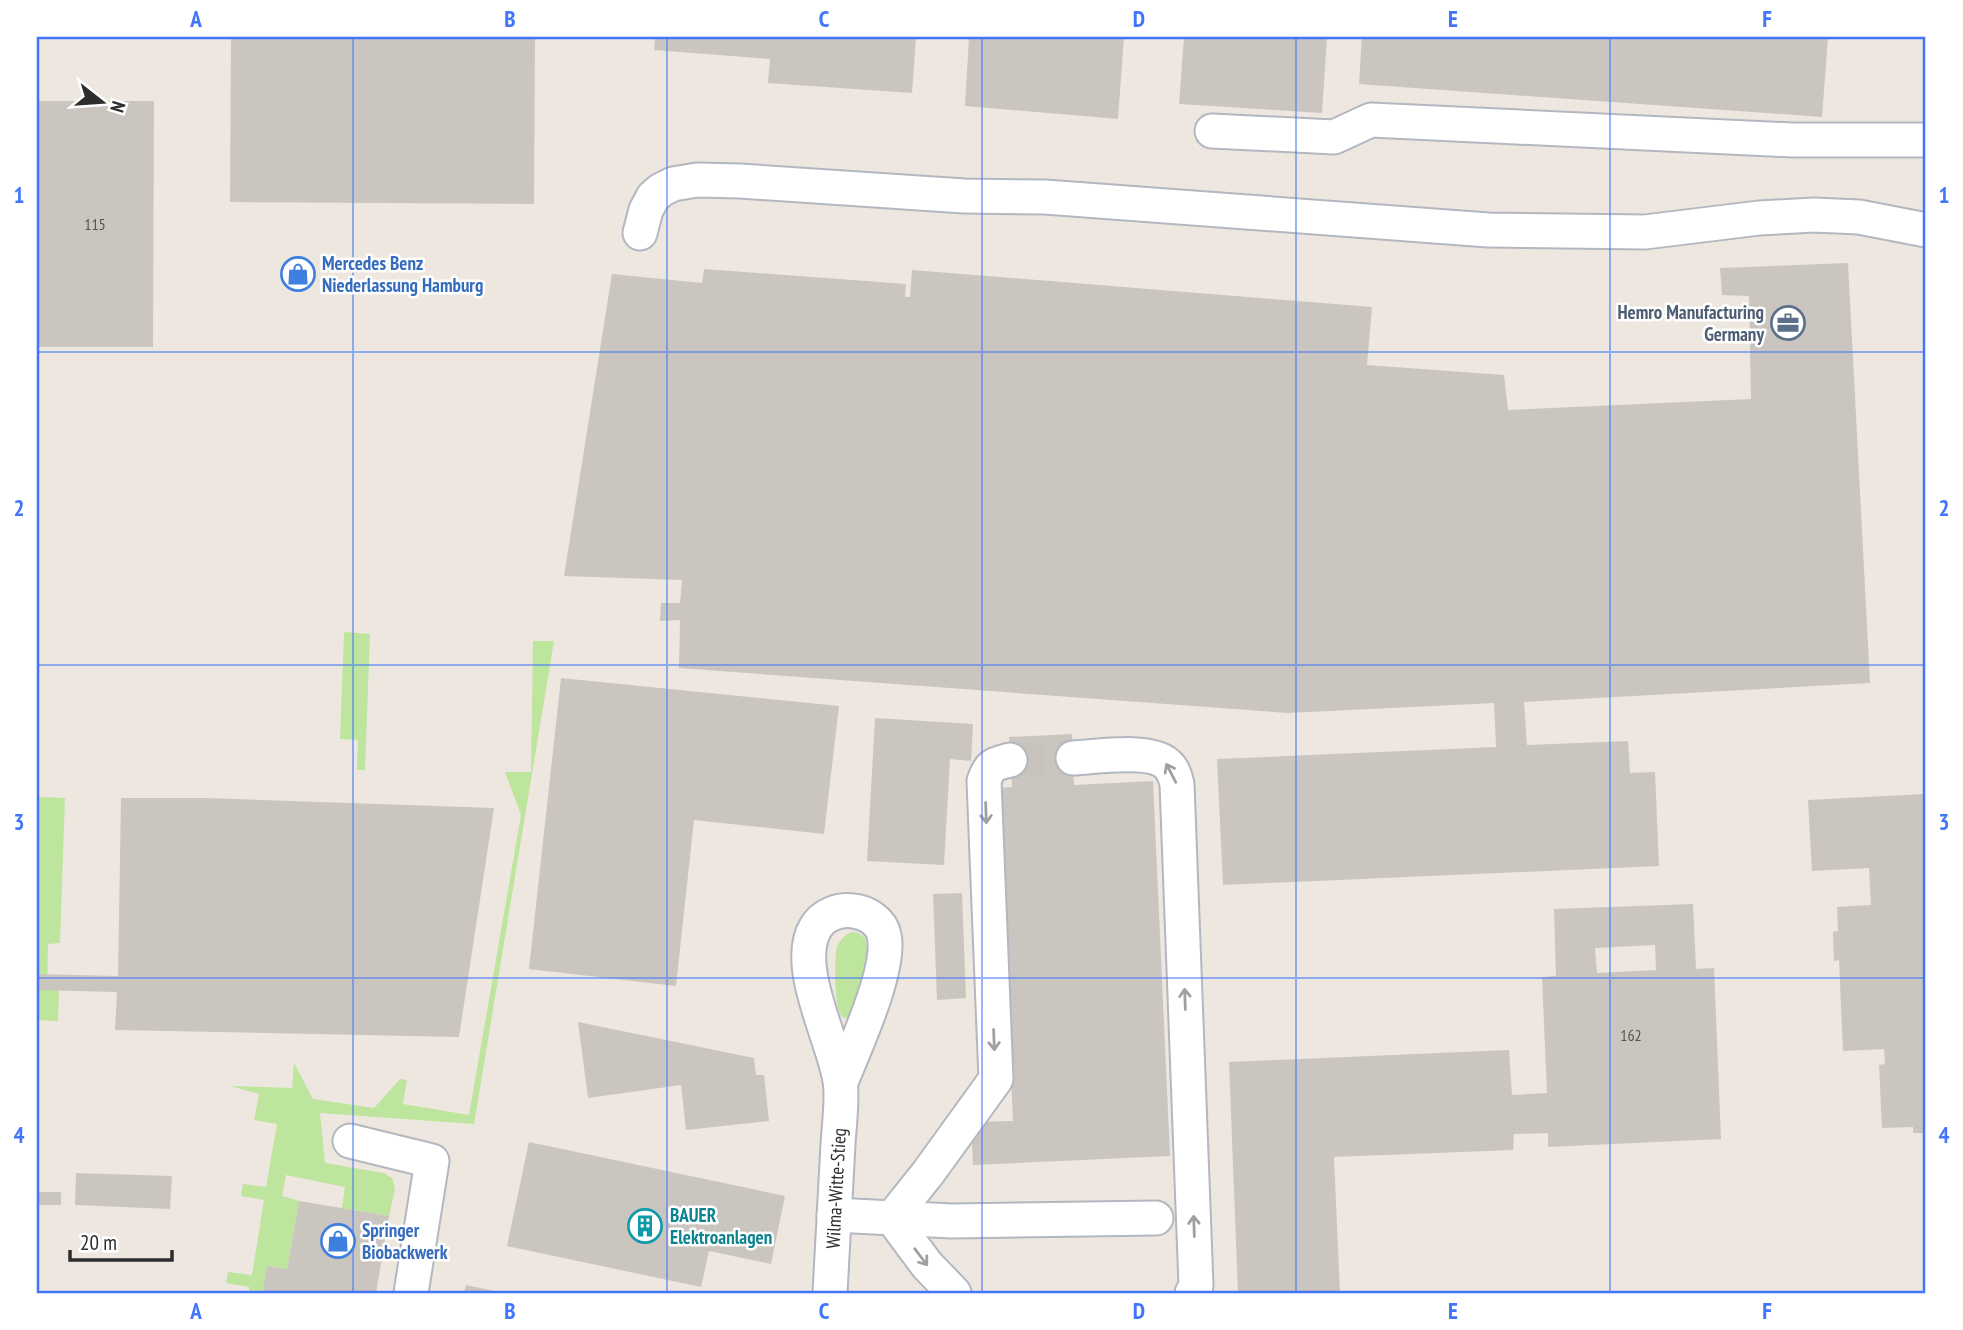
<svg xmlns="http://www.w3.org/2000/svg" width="1963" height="1330" viewBox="0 0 1963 1330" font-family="'PT Sans Narrow',sans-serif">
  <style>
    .green { fill: #bde59d }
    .building { fill: #cac5be; fill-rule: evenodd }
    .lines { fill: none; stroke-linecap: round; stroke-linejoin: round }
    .minor-tunnel { stroke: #c7c2bc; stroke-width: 33; stroke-dasharray: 33 17; stroke-linecap: butt }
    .minor-casing { stroke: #b3b7c0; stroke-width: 37 }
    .minor { stroke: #fff; stroke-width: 33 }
    .oneway { stroke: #a0a0a0 }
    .grid { fill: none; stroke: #4176fb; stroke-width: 2; stroke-opacity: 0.55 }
    .labels { text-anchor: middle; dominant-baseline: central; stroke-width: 5; stroke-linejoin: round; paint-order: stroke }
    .number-label { font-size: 16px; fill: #545351 }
    .shop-label { font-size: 19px; font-weight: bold; fill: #366cbe; stroke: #fff; text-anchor: start }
    .service-label { font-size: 19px; font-weight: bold; fill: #4e5e75; stroke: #fff; text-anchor: end }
    .street-label { font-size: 19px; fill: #2d2d2d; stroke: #fff }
    .culture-label { font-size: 19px; font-weight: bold; fill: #0d838f; stroke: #fff; text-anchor: start }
    .neatline { fill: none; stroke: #4176fb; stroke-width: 2.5 }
    .grid-label { font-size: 23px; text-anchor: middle; font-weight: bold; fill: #4176fb }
  </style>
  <rect width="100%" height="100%" fill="#eee7e0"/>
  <path class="green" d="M344,632l26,2 -5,136h-8l1,-30 -18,-1z
    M533,641h21l-80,483 -154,-11 5,50 59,10 8,5 3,11 -6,27 -47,-8 3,-21 -59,-12 -4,21 17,5 -12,68 -20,-3 -5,27h-13v-6l-23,-4 2,-11 24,3 12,-75 -23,-4 2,-12 23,3 11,-63 -23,-4 5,-26 -28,-8 61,2 2,-25 19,36 61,9 26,-29 7,1 -4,24 66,11 52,-300 -16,-43h26z
    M38,797l27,1 -5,145 -12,1 -1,44 12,1 -1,32 -21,-1z
    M852,932l6,1 7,5 2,10 -7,62 -6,8c-2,0 -9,1 -11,-1 -9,-4 -9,-60 -6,-70 3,-7 7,-12 15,-15z"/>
  <path class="building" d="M231,37h304l-1,167 -304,-2z
    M655,37h261l-4,56 -144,-10 2,-24 -116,-9z
    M969,37h155l-6,82 -153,-13z
    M1184,37h143l-5,76 -143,-9z
    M1362,37h466l-6,80 -463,-33z
    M37,101h117l-1,246h-116z
    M1848,263l22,420 -346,19 3,43 101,-4 2,32 25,-1 4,94 -436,19 -6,-126 279,-12 -2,-44 -206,10 -609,-45 1,-48 -20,1 1,-18h19l2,-23 -118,-4 48,-302 90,9 2,-14 202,15 -1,13h5l2,-27 460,37 -5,58 137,10 4,35 243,-11 -2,-103 -27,-1 -2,-27z
    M561,678l278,28 -15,128 -130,-14 -18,166 -147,-17z
    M875,718l98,6 -2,37 -21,-2 -6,106 -77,-4z
    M1072,734l2,51 79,-4 17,375 -197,9 -2,-43 42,-1 -15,-333 14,-1 -3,-50z
    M1924,794l2,34v305h-13v-6l-31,1 -3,-63 6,-1 -1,-15 -41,2 -4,-91 -5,1 -1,-29 5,-1 -1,-24 34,-2 -2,-37 -57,3 -4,-71z
    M121,798h84l289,10 -35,229 -344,-7 2,-38 -80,-2v-16l81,2z
    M962,893l4,105 -29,2 -4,-106z
    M1693,904l3,65 18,-1 7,171 -173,8v-14l-34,1 -1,16 -179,7 6,136h-102l-9,-231 280,-12 3,45 35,-2 -5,-116 14,-1 -2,-67zM1655,945l1,25 -59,3 -2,-25z
    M578,1022l176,36 2,17h8l5,46 -83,9 -5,-45 -93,13z
    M529,1142l256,54 -14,68 -62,-13 -8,36 -194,-41z
    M76,1173l96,3 -2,33 -95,-4z
    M37,1192h24v13h-24z
    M299,1201l90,15 -13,77h-114l5,-27 20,3z
    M466,1285l33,7v1h-35z"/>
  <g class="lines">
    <path class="minor-tunnel" d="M1010,760l63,-2"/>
    <g class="minor-casing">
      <g id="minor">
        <path d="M1212,131l122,6 37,-17 421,20h134"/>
        <path d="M640,233l6,-23 7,-13 8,-7 12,-6 24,-4 43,1 224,15 81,1 443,33 157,2 114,-14 55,-3 45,2 67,13"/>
        <path d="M1073,758c23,-1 77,-10 94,6 6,5 8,12 10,20l19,502 -4,7"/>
        <path d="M350,1141l82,20 -21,132"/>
        <path d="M834,1215l118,6 204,-3"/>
        <path id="s1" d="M830,1293c3,-49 5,-99 8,-149 1,-18 5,-46 2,-63 -6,-41 -48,-116 -24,-154 7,-12 23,-18 37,-16 13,1 28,10 31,24 8,33 -30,114 -43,147"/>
        <path d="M954,1293l-27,-28 -35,-47 36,-45 68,-94 -12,-298c6,-17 10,-17 26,-21"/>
      </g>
    </g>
    <use href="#minor" class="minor"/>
  </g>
  <defs><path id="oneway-shaft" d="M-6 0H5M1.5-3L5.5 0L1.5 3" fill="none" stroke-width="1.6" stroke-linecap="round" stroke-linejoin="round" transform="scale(1.75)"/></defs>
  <g class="oneway">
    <use href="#oneway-shaft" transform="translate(1171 773) rotate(-117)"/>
    <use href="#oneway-shaft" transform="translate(986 813) rotate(88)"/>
    <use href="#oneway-shaft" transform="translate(1185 999) rotate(-92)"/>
    <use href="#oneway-shaft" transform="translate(994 1040) rotate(88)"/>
    <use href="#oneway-shaft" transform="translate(1194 1226) rotate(-92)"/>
    <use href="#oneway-shaft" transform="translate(921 1257) rotate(53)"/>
  </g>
  <path class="grid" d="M353,37v1256M667,37v1256M982,37v1256M1296,37v1256M1610,37v1256M37,352h1889M37,665h1889M37,978h1889"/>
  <defs>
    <g id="shop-ring" transform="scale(1.75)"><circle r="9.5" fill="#fff" stroke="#3f7fe0" stroke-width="1.5"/><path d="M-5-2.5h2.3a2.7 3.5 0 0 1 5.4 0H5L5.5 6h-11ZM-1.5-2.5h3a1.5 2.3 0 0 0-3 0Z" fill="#3f7fe0"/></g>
    <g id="office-ring" transform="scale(1.75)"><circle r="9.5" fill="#fff" stroke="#5c6f8a" stroke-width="1.5"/><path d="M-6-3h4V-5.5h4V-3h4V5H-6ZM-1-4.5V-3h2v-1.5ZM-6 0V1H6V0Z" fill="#5c6f8a"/></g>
    <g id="building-ring" transform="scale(1.75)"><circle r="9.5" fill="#fff" stroke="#0f9aa8" stroke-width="1.5"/><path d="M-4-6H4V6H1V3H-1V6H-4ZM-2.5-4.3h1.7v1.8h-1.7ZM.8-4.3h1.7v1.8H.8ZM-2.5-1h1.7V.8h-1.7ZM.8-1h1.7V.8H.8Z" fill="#0f9aa8"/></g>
  </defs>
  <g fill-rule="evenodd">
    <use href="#shop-ring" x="298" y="274"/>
    <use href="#office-ring" x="1788" y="323"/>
    <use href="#building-ring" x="645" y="1226"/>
    <use href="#shop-ring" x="338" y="1241"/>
  </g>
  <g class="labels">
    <g class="number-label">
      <text x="95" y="224">115</text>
      <text x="1631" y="1035">162</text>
    </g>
    <g class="shop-label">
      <text x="322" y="263">Mercedes Benz<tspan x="322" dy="22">Niederlassung Hamburg</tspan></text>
      <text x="362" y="1230">Springer<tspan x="362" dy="22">Biobackwerk</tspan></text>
    </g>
    <g class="service-label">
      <text x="1764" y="312">Hemro Manufacturing<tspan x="1764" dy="22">Germany</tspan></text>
    </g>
    <g class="street-label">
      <text stroke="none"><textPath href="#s1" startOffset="105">Wilma-Witte-Stieg</textPath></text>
    </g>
    <g class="culture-label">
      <text x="670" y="1215">BAUER<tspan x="670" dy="22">Elektroanlagen</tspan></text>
    </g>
  </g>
  <rect width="1963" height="1330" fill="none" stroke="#ffffff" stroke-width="77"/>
  <g transform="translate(102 102) rotate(107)" stroke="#ffffff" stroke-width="5" paint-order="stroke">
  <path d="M0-5L12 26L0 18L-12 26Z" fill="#2d2d2d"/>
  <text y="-10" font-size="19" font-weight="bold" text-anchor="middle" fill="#2d2d2d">N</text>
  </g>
  <path d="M70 1250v10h102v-10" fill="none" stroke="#2d2d2d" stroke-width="3.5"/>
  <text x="80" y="1250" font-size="21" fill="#2d2d2d" stroke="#ffffff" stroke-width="5" paint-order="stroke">20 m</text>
  <rect x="38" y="38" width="1886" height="1254" class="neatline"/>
  <g class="grid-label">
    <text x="196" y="27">A</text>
    <text x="510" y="27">B</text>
    <text x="824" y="27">C</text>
    <text x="1139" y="27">D</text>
    <text x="1453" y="27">E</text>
    <text x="1767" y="27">F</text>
    <text x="19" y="203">1</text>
    <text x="1944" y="203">1</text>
    <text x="19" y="516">2</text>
    <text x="1944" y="516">2</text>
    <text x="19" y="830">3</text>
    <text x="1944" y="830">3</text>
    <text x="19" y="1143">4</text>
    <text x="1944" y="1143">4</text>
    <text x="196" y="1319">A</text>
    <text x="510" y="1319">B</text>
    <text x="824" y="1319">C</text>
    <text x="1139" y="1319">D</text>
    <text x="1453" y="1319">E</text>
    <text x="1767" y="1319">F</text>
  </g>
</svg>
